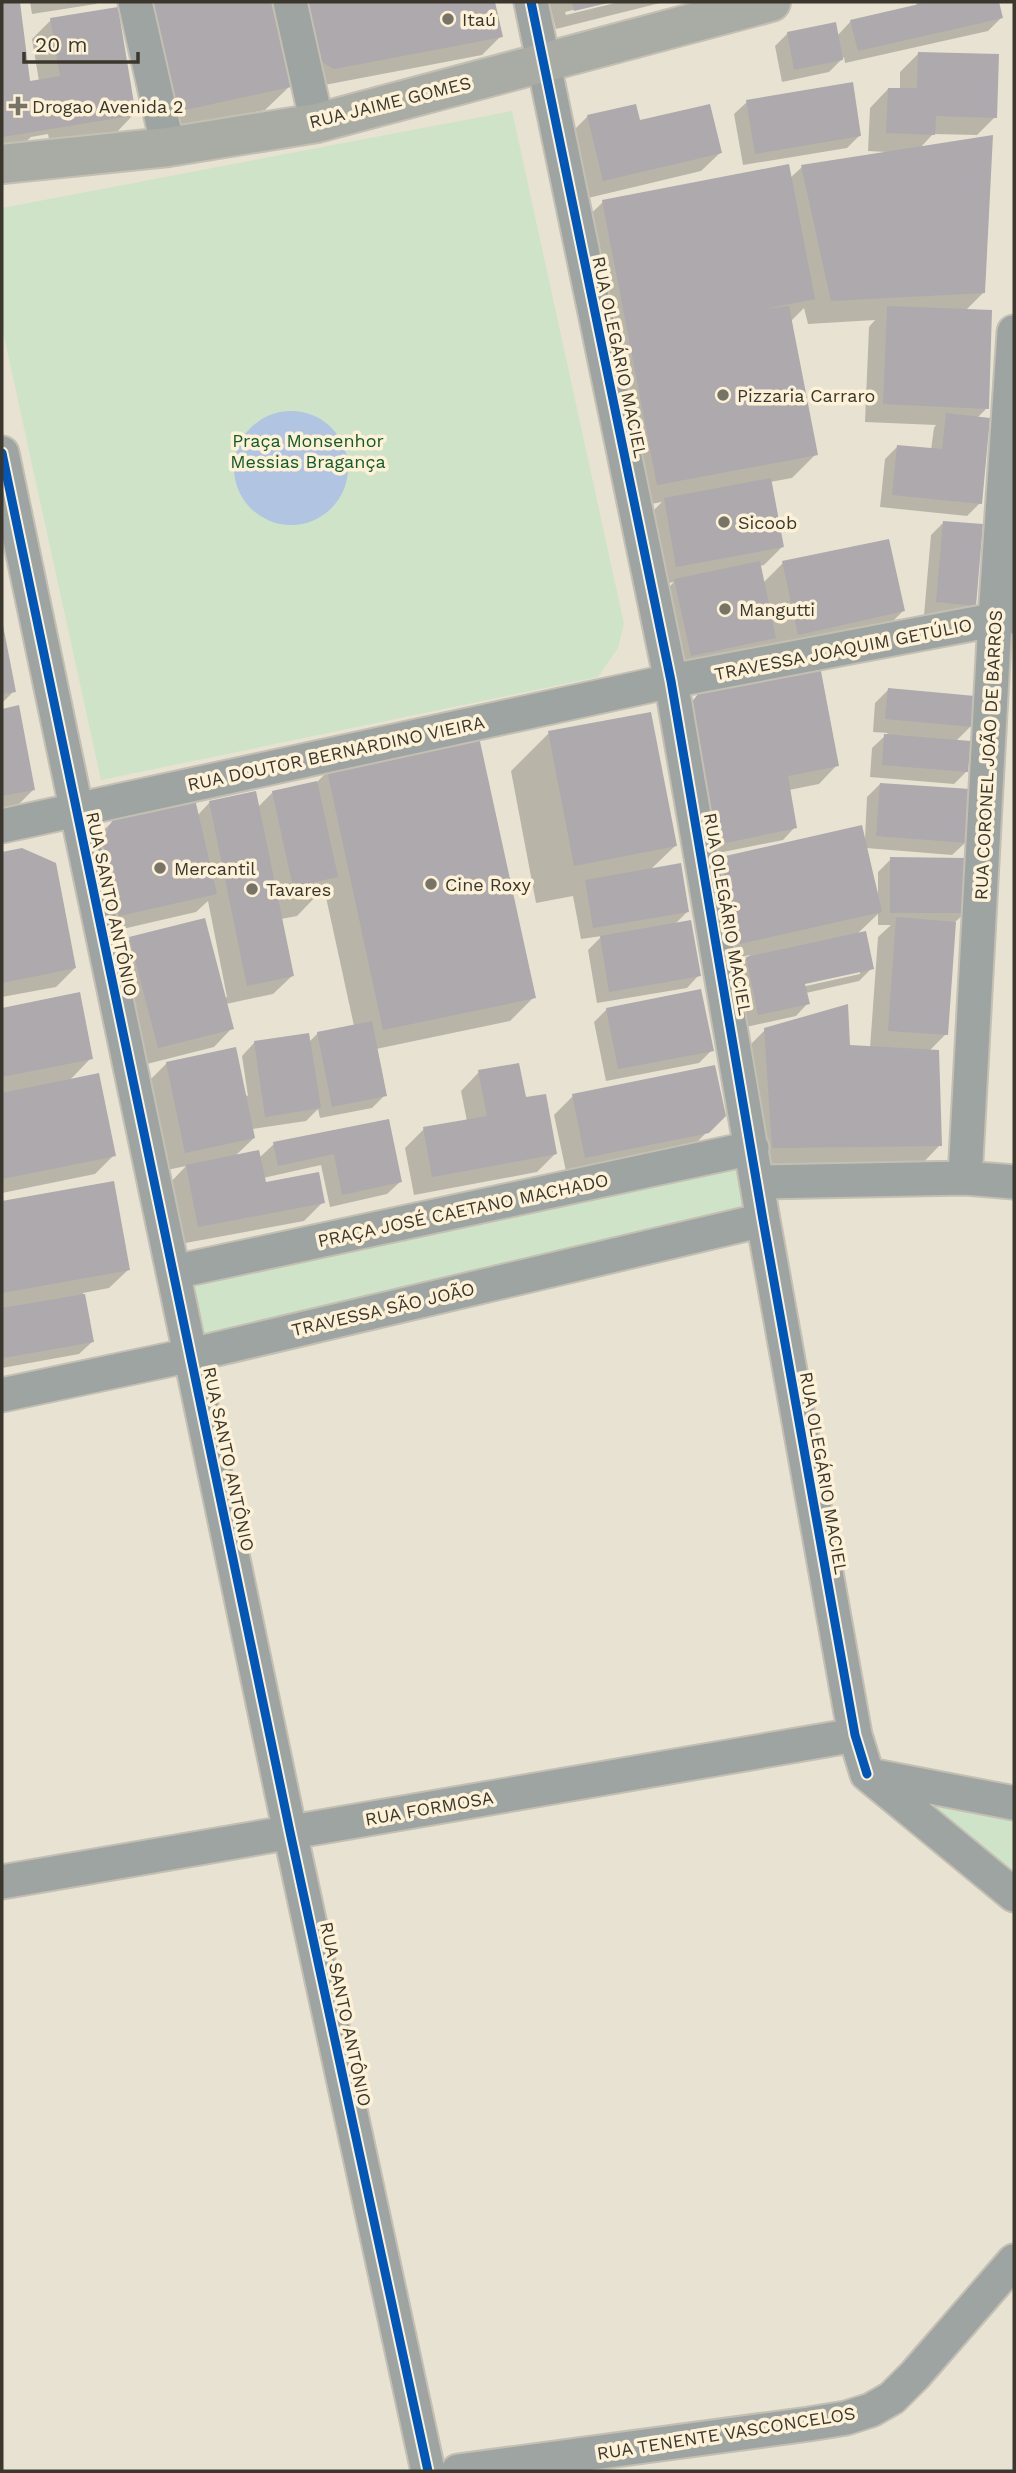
<svg xmlns="http://www.w3.org/2000/svg" width="1016" height="2473" viewBox="0 0 1016 2473" font-family="'Work Sans',sans-serif">
  <style>
    .green { fill: #cee3c8 }
    .water { fill: #b1c5e2 }
    .shadow { fill: #0003; fill-rule: evenodd }
    .building { fill: #ada9ac }
    .lines { fill: none; stroke-linecap: round; stroke-linejoin: round }
    .street-casing { stroke: #c4bfb3; stroke-width: 37 }
    .secondary-casing { stroke: #c4bfb3; stroke-width: 42 }
    .street { stroke: #9da4a1; stroke-width: 33 }
    .secondary { stroke: #a8aca5; stroke-width: 38 }
    .cycleway-casing { stroke: #fdf2d8; stroke-width: 13 }
    .cycleway { stroke: #0057b8; stroke-width: 9 }
    .poi-dot { fill: #787367; stroke: #fdf2d8; stroke-width: 2.5 }
    .labels { text-anchor: middle; dominant-baseline: central; stroke-width: 7; stroke-linejoin: round; paint-order: stroke }
    .poi-label { font-size: 18px; fill: #3b372d; stroke: #fdf2d8; text-anchor: start }
    .street-label { font-size: 18px; fill: #3b372d; stroke: #fdf2d8 }
    .park-label { font-size: 18px; fill: #135b28; stroke: #fdf2d8 }
  </style>
  <rect width="100%" height="100%" fill="#e8e2d3"/>
  <path class="green" d="M512,111l112,513 -6,24 -20,29 -497,103 -99,-453v-119z
    M740,1161l12,53 -547,120 -12,-52z
    M890,1786l124,25v73z"/>
  <path class="water" d="M234 468a57 57 0 1 1 114 0a57 57 0 1 1-114 0Z"/>
  <path class="shadow" d="M2,2h16l12,81 9,-2 -7,-42 19,-19 83,94 -18,19 -66,11 -2,-10 -17,3 -13,12 -16,3z
    M30,2h68l-2,2 -64,10z
    M119,2h151l19,85 -24,23 -117,25z
    M285,2h209l7,34 -19,19 -168,32z
    M549,2h56l-40,10 1,3 53,-13h45l-108,27z
    M916,2h81l4,16 -13,13 -143,32 -1,-6 -15,15 -47,10 -7,-36 13,-13 49,3 14,-15 66,-15z
    M919,53l76,64 -18,18 -44,-1 -14,15 65,143 -19,19 22,97 -10,10 3,85 -13,13 -87,-9 5,-48 12,-12 34,3 3,-22 2,-3 -71,-3 4,-95 6,-7 -67,4 -4,-16 -14,14 26,132 -24,24 -22,4 12,65 -18,18 -5,1 4,17 20,-20 120,48 -30,30 -201,32 -15,-74 17,-17 -16,3 -12,-67 16,-16 -28,5 -55,-282 24,-23 187,-24 12,-11 85,-14v-1l-19,-1 2,-43 18,-19 12,1v-18z
    M747,102l113,33 -13,13 -104,17 -9,-51z
    M588,116l50,6 82,31 -19,18 -117,28 -15,-64z
    M944,522l30,83 -13,13 -37,-3 7,-80z
    M2,622l12,69 -12,12z
    M888,690l83,36 -16,16 12,29 -13,13 -84,-7 2,-29 16,-15 -15,-1 2,-29z
    M703,691l134,74 -18,19 -30,6 6,37 -12,13 -80,16 -19,-146z
    M18,707l16,82 -19,19 -13,2v-99z
    M549,733l126,113 -25,24 38,41 -14,14 25,50 -12,13 -90,15 -9,-53 14,-14 -21,3 -8,-43 -37,7 -25,-132z
    M328,771l206,226 -24,24 -134,28 9,46 -13,13 -52,10 -2,-9 -12,12 -54,8 2,9 -20,19 25,1 15,-14 113,-23 13,61 -13,12 -57,13 -9,-42 -58,13 1,6 59,18 -19,19 -124,23 -12,-59 18,-19 -19,4 -19,-88 19,-19 81,33 -6,-40 12,-13 55,-1 9,-9 36,-7 -30,-138 -27,28 -16,3 11,57 -19,18 -47,10 6,24 -18,19 -75,19 -28,-109 19,-18 94,59 3,-1 -19,-96 -12,11 -95,22 -5,-96 19,-19 82,-3 13,-14 48,5 15,-15 43,-9z
    M880,784l85,59 -13,12 -86,-7 12,46v-22l13,-13 74,54 -11,10 -8,111 -17,17 11,94 -23,24 -168,2 -8,-117 24,-24 84,17 21,1 8,-111 13,-12h-13v-11l-21,20 15,34 -13,13 -53,12 2,10 -12,13 -50,11 -12,-56 16,-16 -28,6 -19,-83 18,-19 140,-31 4,11 2,-42zM860,970v4l-63,14v-4z
    M21,850l54,118 -19,19 -54,10v-143z
    M79,994l12,64 -22,23 45,74 -19,19 -93,19v-183z
    M607,1009l105,41 -13,13 -93,18 -12,-59z
    M479,1072l46,27 31,54 -19,19 -123,23 -9,-47 19,-19 43,-8 -6,-30z
    M573,1096l151,19 -36,36 -121,25 -13,-61z
    M113,1183l15,87 -19,18 -26,5 9,49 -13,12 -77,14v-165z"/>
  <path class="building" d="M2,2h18l10,79 30,-5 -10,-58 68,-11 18,108 -134,22z
    M147,2h125l19,85 -120,26z
    M307,2h188l8,35 -169,32 -17,-10z
    M572,2h36v1l-34,8z
    M928,2h71l4,16 -145,33 -8,-31z
    M836,22l7,38 -49,10 -7,-38z
    M918,52l81,2 -2,64 -61,-2 -1,19 -49,-2 2,-45h29z
    M853,82l8,54 -106,18 -9,-54z
    M636,104l4,16 70,-16 12,49 -119,28 -16,-66z
    M993,135l-8,158 -154,8 -30,-136z
    M789,164l26,135 -51,10 25,-3 29,149 -161,30 -55,-285z
    M887,306l105,4 -3,99 -106,-5z
    M946,413l44,5 -8,86 -90,-9 5,-50 45,4z
    M771,478l13,69 -108,20 -12,-69z
    M943,521l40,3 -7,82 -40,-4z
    M889,539l16,72 -107,24 -16,-74z
    M760,561l16,77 -85,18 -17,-77z
    M2,620l14,72 -14,2z
    M820,666l19,100 -51,10 9,52 -81,17 -29,-137 15,-19z
    M888,688l87,8 -2,31 -88,-8z
    M19,705l16,85 -33,6v-87z
    M651,712l26,134 -103,20 -26,-135z
    M884,734l87,7 -3,31 -86,-7z
    M479,737l57,261 -153,32 -56,-260z
    M317,781l21,96 -45,10 -21,-96z
    M880,783l90,6 -3,54 -91,-7z
    M256,791l38,185 -47,10 -38,-185z
    M195,799l22,95 -98,22 -17,-74 12,-25z
    M862,825l20,87 -142,32 -19,-87z
    M22,848l34,15 20,105 -74,15v-131z
    M890,857l77,1 -1,55h-76z
    M681,863l8,49 -96,16 -8,-48z
    M896,917l60,5 -8,113 -60,-4z
    M205,918l29,111 -76,19 -29,-111z
    M691,920l10,56 -92,16 -9,-56z
    M866,931l8,38 -69,15 5,20 -52,11 -12,-58z
    M701,989l13,62 -96,18 -12,-61z
    M80,992l13,67 -91,18v-69z
    M848,1004l2,41 89,5 3,96 -170,2 -8,-120z
    M372,1021l15,75 -55,11 -15,-75z
    M309,1033l12,75 -56,9 -11,-76z
    M236,1047l19,91 -70,15 -19,-91z
    M519,1063l7,34 20,-3 11,60 -125,23 -9,-50 64,-11 -9,-46z
    M715,1065l11,51 -17,17 -124,25 -13,-64z
    M99,1073l17,83 -114,23v-86z
    M389,1119l13,63 -60,13 -8,-41 -56,12 -5,-24z
    M259,1150l7,32 53,-10 6,31 -127,24 -12,-62z
    M114,1181l16,89 -128,23v-92z
    M85,1294l9,48 -91,16 -1,-50z"/>
  <g class="lines">
    <g class="street-casing">
      <path id="street" d="M135,2l33,145
        M290,2l27,121
        M531,2l140,679 92,539 92,515 12,39
        M2,453l288,1379 138,639
        M2,826l669,-145 343,-65
        M965,1178l30,-558 19,-288
        M757,1182l208,-4 49,4
        M174,1272l578,-124
        M2,1395l189,-40 572,-135
        M867,1774l147,121
        M869,1775l145,28
        M2,1882l853,-147
        M458,2471l351,-47 37,-6 25,-8 21,-12 23,-23 99,-114"/>
    </g>
    <g class="secondary-casing">
      <path id="secondary" d="M2,164l166,-17 149,-24 454,-121"/>
    </g>
    <use href="#street" class="street"/>
    <use href="#secondary" class="secondary"/>
    <g class="cycleway-casing">
      <path id="cycleway" d="M531,2l140,679 92,539 92,515 12,39
        M2,453l288,1379 138,639"/>
    </g>
    <use href="#cycleway" class="cycleway"/>
  </g>
  <g class="poi-dot">
    <circle cx="448" cy="19" r="7"/>
    <path d="M14.5 95.5h7v7h7v7h-7v7h-7v-7h-7v-7h7z"/>
    <circle cx="723" cy="395" r="7"/>
    <circle cx="724" cy="522" r="7"/>
    <circle cx="725" cy="609" r="7"/>
    <circle cx="160" cy="868" r="7"/>
    <circle cx="431" cy="884" r="7"/>
    <circle cx="252" cy="889" r="7"/>
  </g>
  <g class="labels">
    <g class="poi-label">
      <text x="462" y="19">Itaú</text>
      <text x="32" y="106">Drogao Avenida 2</text>
      <text x="737" y="395">Pizzaria Carraro</text>
      <text x="738" y="522">Sicoob</text>
      <text x="739" y="609">Mangutti</text>
      <text x="174" y="868">Mercantil</text>
      <text x="445" y="884">Cine Roxy</text>
      <text x="266" y="889">Tavares</text>
    </g>
    <g class="street-label">
      <text transform="translate(390 102) rotate(-14)">RUA JAIME GOMES</text>
      <text transform="translate(620 357) rotate(78)">RUA OLEGÁRIO MACIEL</text>
      <text transform="translate(843 649) rotate(-11)">TRAVESSA JOAQUIM GETÚLIO</text>
      <text transform="translate(336 753) rotate(-12)">RUA DOUTOR BERNARDINO VIEIRA</text>
      <text transform="translate(988 755) rotate(-87)">RUA CORONEL JOÃO DE BARROS</text>
      <text transform="translate(112 904) rotate(78)">RUA SANTO ANTÔNIO</text>
      <text transform="translate(728 914) rotate(80)">RUA OLEGÁRIO MACIEL</text>
      <text transform="translate(463 1210) rotate(-12)">PRAÇA JOSÉ CAETANO MACHADO</text>
      <text transform="translate(383 1309) rotate(-13)">TRAVESSA SÃO JOÃO</text>
      <text transform="translate(229 1459) rotate(78)">RUA SANTO ANTÔNIO</text>
      <text transform="translate(824 1473) rotate(80)">RUA OLEGÁRIO MACIEL</text>
      <text transform="translate(429 1808) rotate(-10)">RUA FORMOSA</text>
      <text transform="translate(346 2014) rotate(78)">RUA SANTO ANTÔNIO</text>
      <text transform="translate(726 2433) rotate(-9)">RUA TENENTE VASCONCELOS</text>
    </g>
    <g class="park-label">
      <text x="308" y="440">Praça Monsenhor<tspan x="308" dy="21">Messias Bragança</tspan></text>
    </g>
  </g>
  <rect width="1016" height="2473" fill="none" stroke="#3b372d" stroke-width="7"/>
  <path d="M24 52v10h114v-10" fill="none" stroke="#3b372d" stroke-width="3.5"/>
  <text x="35" y="52" font-size="21" fill="#3b372d" stroke="#fdf2d8" stroke-width="5" paint-order="stroke">20 m</text>
</svg>
